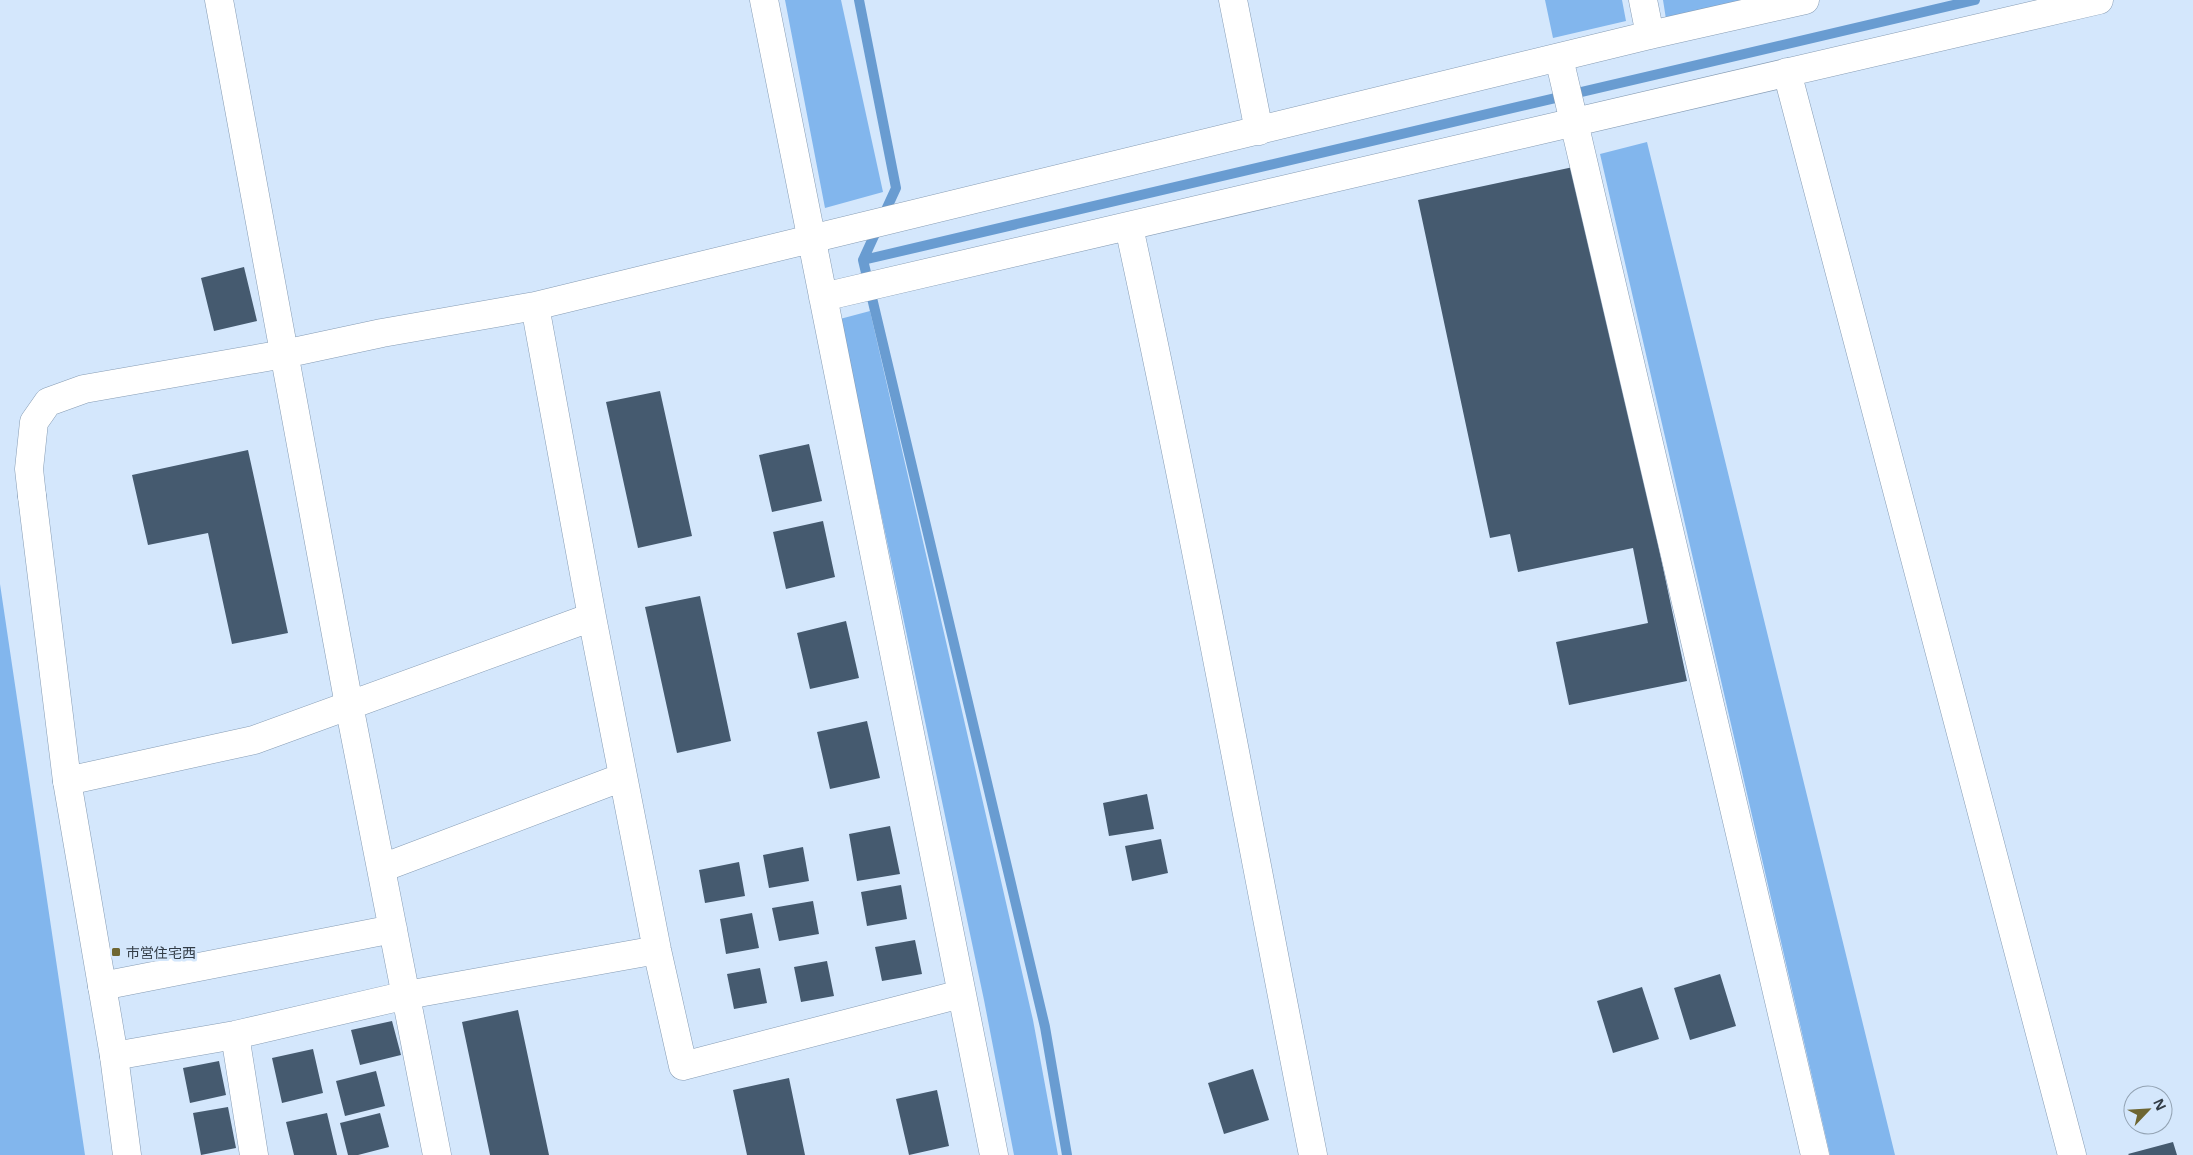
<svg xmlns="http://www.w3.org/2000/svg" width="2193" height="1155" viewBox="0 0 2193 1155" font-family="'Open Sans','Noto Sans JP',sans-serif">
  <style>
    .forest { fill: #82b6ed }
    .lines { fill: none; stroke-linecap: round; stroke-linejoin: round }
    .stream { stroke: #699cd1; stroke-width: 10 }
    .building { fill: #455a6f }
    .street-casing { stroke: #869cb4; stroke-width: 29 }
    .secondary-casing { stroke: #869cb4; stroke-width: 29 }
    .street { stroke: #fff; stroke-width: 28 }
    .secondary { stroke: #fff; stroke-width: 28 }
    .poi-dot { fill: #6e6632; stroke: #d4e7fc; stroke-width: 2 }
    .labels { text-anchor: middle; dominant-baseline: central; stroke-width: 5; stroke-linejoin: round; paint-order: stroke }
    .poi-label { font-size: 14px; fill: #323c46; stroke: #d4e7fc; text-anchor: start }
  </style>
  <rect width="100%" height="100%" fill="#d4e7fc"/>
  <path class="forest" d="M785,0h56l42,192 -58,16z
    M1545,0h77l4,21 -73,17z
    M1663,0h88l-85,19z
    M1647,142l248,1013h-65l-230,-1001z
    M870,311l163,709 25,135h-44l-30,-155 -144,-681z
    M0,584l85,571h-85z"/>
  <g class="lines">
    <path class="stream" d="M859,0l37,188 -33,72 182,767 22,128
      M863,260l1112,-260"/>
  </g>
  <path class="building" d="M1578,166l109,515 -118,24 -13,-63 92,-19 -15,-75 -115,24 -8,-38 -20,4 -72,-338z
    M244,267l13,54 -43,10 -13,-53z
    M660,391l32,145 -54,12 -32,-146z
    M809,444l13,57 -50,11 -13,-57z
    M248,450l40,183 -56,11 -24,-111 -60,12 -16,-70z
    M823,521l12,56 -49,12 -13,-57z
    M700,596l31,145 -54,12 -32,-146z
    M846,621l13,57 -49,11 -13,-56z
    M867,721l13,57 -50,11 -13,-57z
    M1147,794l7,35 -45,7 -6,-33z
    M890,826l10,48 -43,7 -8,-47z
    M1161,839l7,34 -36,8 -7,-35z
    M803,847l6,34 -40,7 -6,-33z
    M739,862l6,34 -40,7 -6,-33z
    M901,885l6,34 -40,7 -6,-34z
    M813,901l6,33 -40,7 -7,-33z
    M752,913l7,35 -33,6 -6,-35z
    M915,940l7,34 -40,7 -7,-34z
    M827,961l7,35 -33,6 -7,-35z
    M760,968l7,35 -33,6 -7,-35z
    M1720,974l16,52 -46,14 -16,-52z
    M1642,987l17,52 -46,14 -16,-52z
    M518,1010l31,145h-59l-28,-133z
    M392,1021l9,34 -41,10 -9,-35z
    M313,1049l10,44 -41,10 -10,-45z
    M219,1061l7,34 -36,8 -7,-35z
    M1253,1069l16,51 -45,14 -16,-51z
    M376,1071l9,35 -40,10 -9,-35z
    M789,1078l16,77h-58l-14,-65z
    M937,1090l12,56 -40,9 -13,-56z
    M228,1107l8,41 -35,7 -8,-42z
    M327,1113l10,42h-43l-8,-33z
    M380,1113l9,34 -31,8h-10l-8,-32z
    M2173,1142l4,13h-48l-1,-1z"/>
  <g class="lines">
    <g class="street-casing">
      <path id="street" d="M219,0l130,705 88,450
        M764,0l230,1155
        M1233,0l26,131
        M1643,0l7,35
        M1559,58l256,1097
        M1787,72l285,1083
        M1129,227c67,308 123,619 184,928
        M823,297l1276,-297
        M535,306l57,311 65,333 26,116 278,-72
        M32,496l-3,-27 5,-47 14,-20 36,-13 200,-35 98,-21 153,-27 1115,-271 155,-35
        M67,781l187,-41 338,-123
        M382,868l241,-91
        M102,986l291,-57
        M235,1035l19,120
        M114,1056l121,-21 172,-40 250,-45"/>
    </g>
    <g class="secondary-casing">
      <path id="secondary" d="M32,496l35,285 47,275 13,99"/>
    </g>
    <use href="#street" class="street"/>
    <use href="#secondary" class="secondary"/>
  </g>
  <rect class="poi-dot" x="111" y="947" width="10" height="10" rx="2.5"/>
  <g class="labels">
    <g class="poi-label">
      <text x="126" y="952">市営住宅西</text>
    </g>
  </g>
  <g transform="translate(2148 1110) rotate(65)"><circle r="24" fill="#d4e7fc" stroke="#93a3b3"/>
  <path d="M0-4L9 19L0 12L-9 19Z" fill="#6e6632"/>
  <text y="-8" font-size="14" font-weight="bold" text-anchor="middle" fill="#323c46">N</text>
  </g>
</svg>
